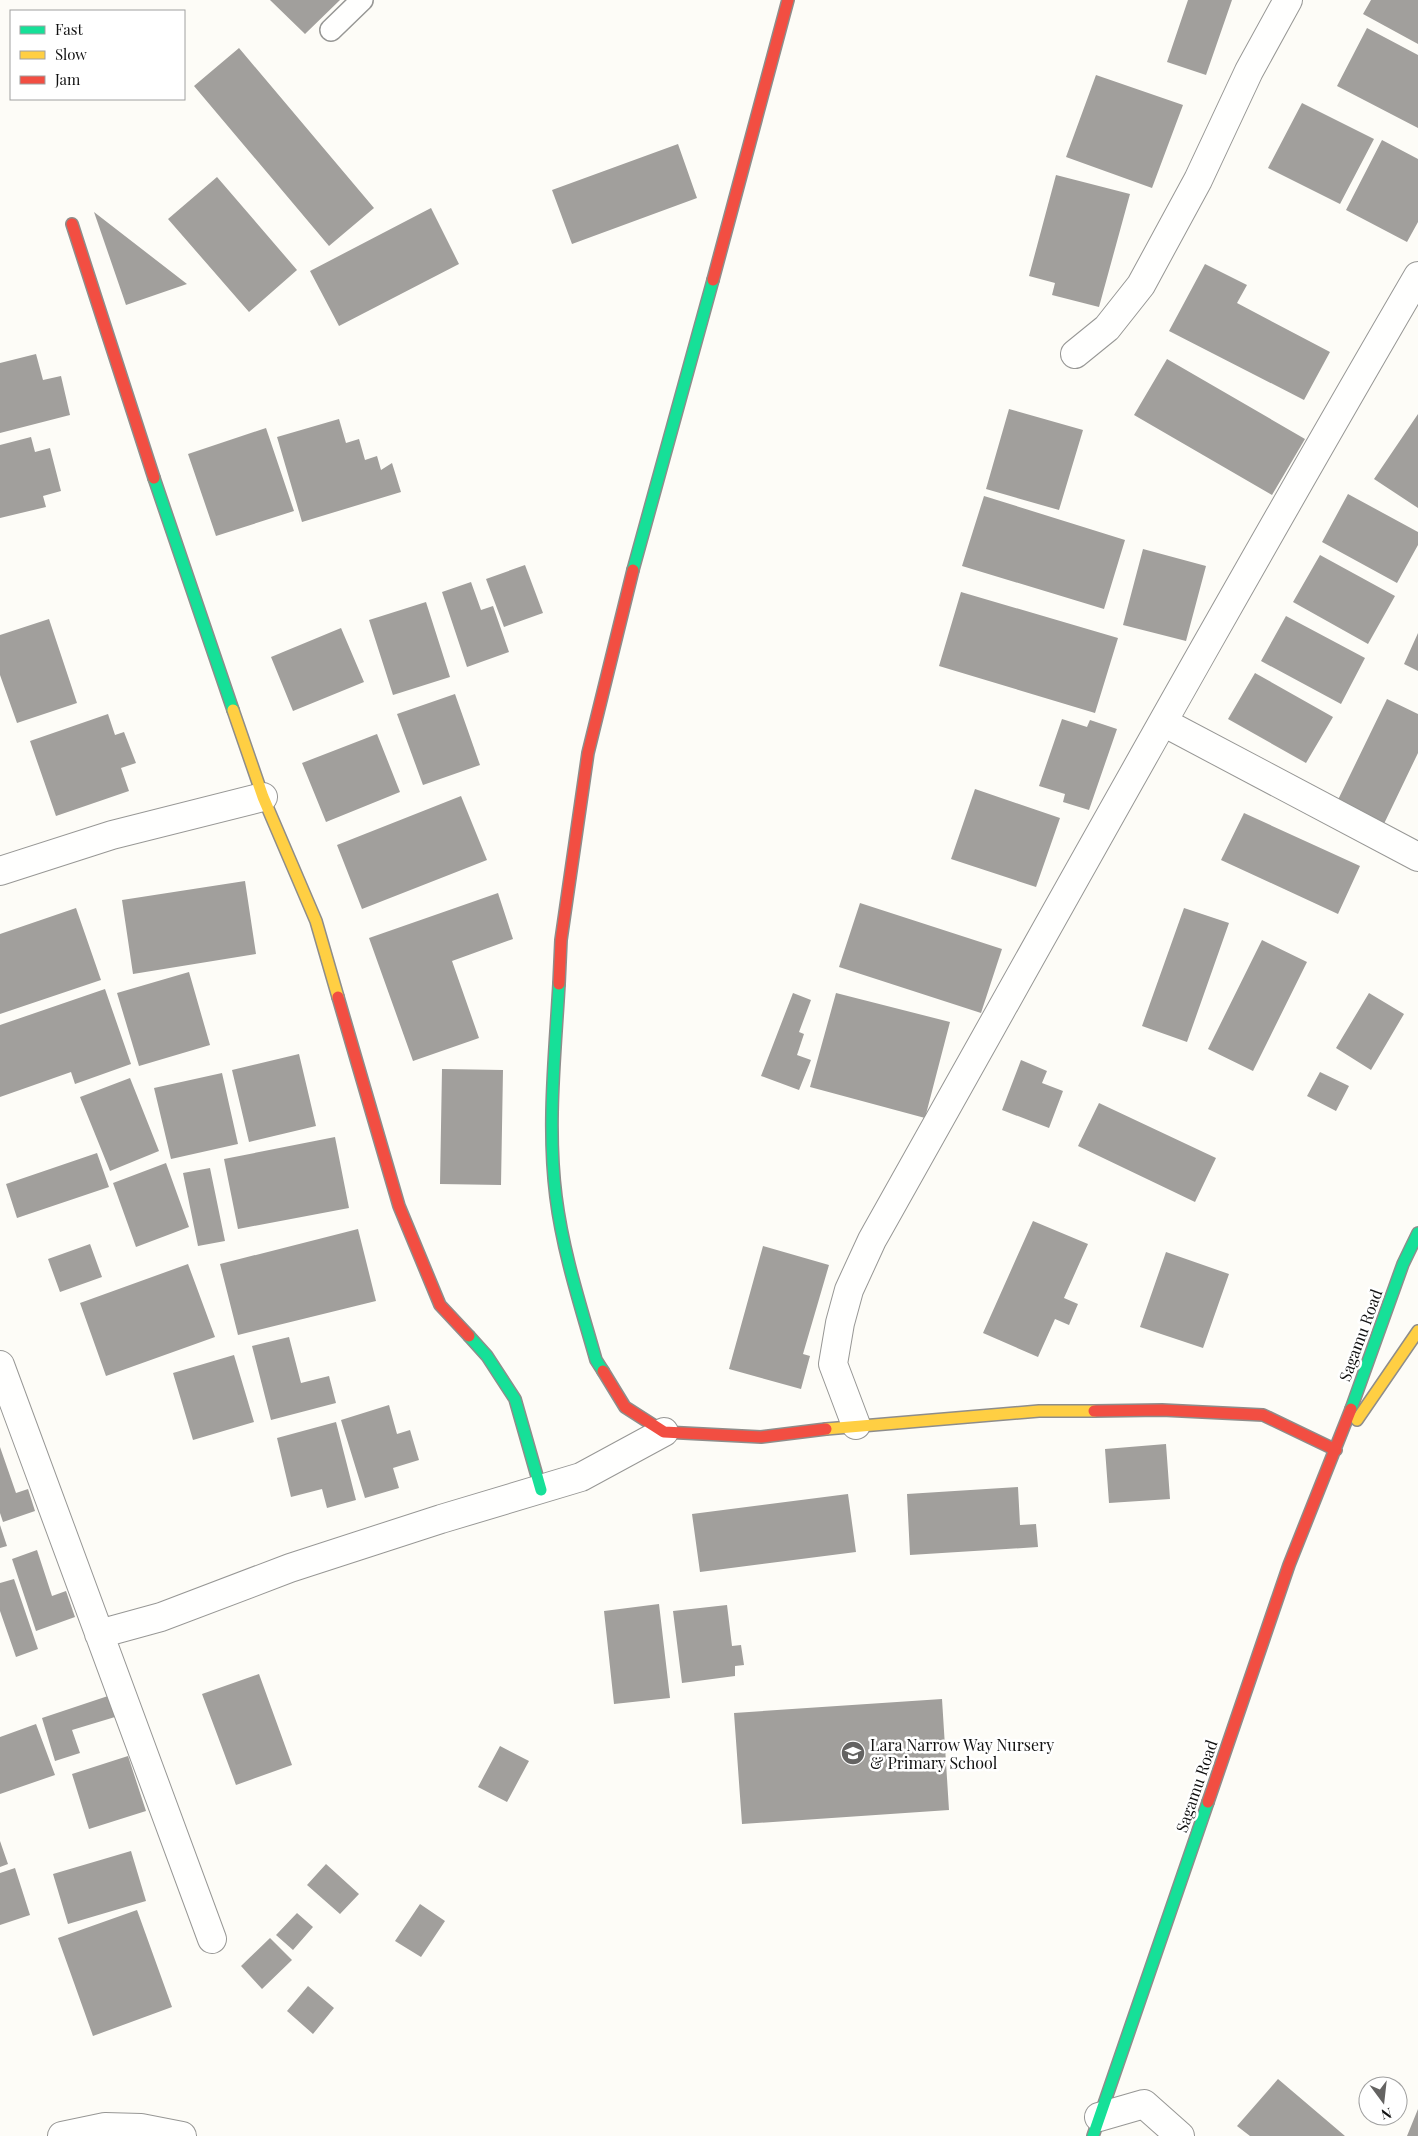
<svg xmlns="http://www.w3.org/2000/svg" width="1418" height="2136" viewBox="0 0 1418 2136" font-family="'Playfair Display',serif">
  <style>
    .building { fill: #a19f9c }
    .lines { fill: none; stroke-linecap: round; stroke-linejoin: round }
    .lane-casing { stroke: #979795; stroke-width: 24 }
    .street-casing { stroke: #979795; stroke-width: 30 }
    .fast-casing { stroke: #8e8d8b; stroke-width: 14 }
    .slow-casing { stroke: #8e8d8b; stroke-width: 14 }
    .jam-casing { stroke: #8e8d8b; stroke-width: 14 }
    .lane { stroke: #fffffe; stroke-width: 21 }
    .street { stroke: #fffffe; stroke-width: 28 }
    .fast { stroke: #16e098; stroke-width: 11 }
    .slow { stroke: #ffcf43; stroke-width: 11 }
    .jam { stroke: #f24e42; stroke-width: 11 }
    .labels { text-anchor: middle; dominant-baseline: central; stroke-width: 5; stroke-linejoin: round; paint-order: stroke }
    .street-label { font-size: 16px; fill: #111; stroke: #fff }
    .poi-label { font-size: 16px; fill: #111; stroke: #fff; text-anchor: start }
  </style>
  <rect width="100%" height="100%" fill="#fdfcf7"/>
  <path class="building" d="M270,0h70l-35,34z
    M1188,0h44l-26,75 -39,-13z
    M1371,0h47v44l-55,-30z
    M1367,28l51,27v73l-81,-42z
    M239,48l135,160 -45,38 -135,-160z
    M1096,75l87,30 -31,83 -86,-31z
    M1302,103l72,36 -34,65 -72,-36z
    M1382,140l36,19v63l-11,20 -61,-32z
    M678,144l19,54 -125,46 -20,-54z
    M1056,175l74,19 -31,113 -47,-12 3,-12 -26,-7z
    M217,177l80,93 -48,42 -81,-93z
    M431,208l28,56 -120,62 -29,-55z
    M94,212l93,72 -61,21z
    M1205,264l42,21 -10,18 93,49 -26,48 -135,-69z
    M36,354l7,26 18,-4 9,39 -70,18v-70z
    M1167,359l138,80 -33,56 -138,-80z
    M1009,409l74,21 -24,80 -73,-21z
    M1418,414v94l-44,-29z
    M339,419l7,24 13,-4 6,21 12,-4 4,14 11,-7 9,29 -99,30 -25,-85z
    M266,428l28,83 -78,25 -28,-82z
    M31,437l4,15 15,-4 11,43 -18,5 3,11 -46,11v-73z
    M1348,494l70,38v13l-21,38 -75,-41z
    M984,496l141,44 -21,69 -142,-43z
    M1143,549l63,17 -20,75 -63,-16z
    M1320,555l75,41 -27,48 -75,-42z
    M525,565l18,48 -39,14 -18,-48z
    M471,582l10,28 12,-4 16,46 -42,15 -25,-75z
    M961,592l157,46 -23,75 -156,-47z
    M426,602l24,75 -57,18 -24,-75z
    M1286,616l79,42 -24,46 -80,-43z
    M49,619l28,84 -60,20 -17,-48v-40z
    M341,628l23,54 -71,29 -22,-54z
    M1418,633v38l-14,-7z
    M1255,673l78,44 -27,46 -78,-44z
    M455,694l25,71 -57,20 -26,-71z
    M1387,699l31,15v39l-37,77 -47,-22z
    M108,714l7,21 9,-3 12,31 -15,5 8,23 -73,25 -26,-75z
    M1062,719l25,8 3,-7 27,9 -28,81 -26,-8 2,-8 -26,-8z
    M377,734l23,58 -74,30 -24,-59z
    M975,789l85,29 -24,69 -85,-28z
    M461,796l26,64 -125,49 -25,-64z
    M1244,813l116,53 -22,48 -117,-54z
    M245,881l11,73 -123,20 -11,-74z
    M498,893l15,46 -61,22 27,77 -66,23 -44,-123z
    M860,903l142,46 -21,64 -142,-46z
    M76,908l25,72 -101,34v-80z
    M1184,908l45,15 -42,119 -45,-16z
    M1262,940l45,22 -54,109 -45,-22z
    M189,972l21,73 -71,21 -22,-73z
    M105,989l26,75 -56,20 -4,-12 -71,25v-72z
    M793,993l18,7 -12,32 5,2 -7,21 14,5 -12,30 -38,-14z
    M836,993l114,29 -25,96 -115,-31z
    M1369,993l35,21 -33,56 -35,-22z
    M299,1054l17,72 -67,16 -17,-72z
    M1021,1060l26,11 -5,12 21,8 -14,37 -47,-18z
    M442,1069l61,1 -2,115 -61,-1z
    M1320,1072l29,14 -13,25 -29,-15z
    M222,1073l16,71 -67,15 -17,-71z
    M130,1078l29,73 -49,20 -30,-74z
    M1099,1103l117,55 -21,44 -117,-56z
    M335,1137l14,71 -111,21 -14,-70z
    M97,1153l12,34 -92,31 -11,-34z
    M166,1163l23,64 -53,20 -23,-64z
    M210,1168l15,73 -27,5 -15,-73z
    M1033,1221l55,23 -24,54 14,6 -9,21 -14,-6 -17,38 -55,-24z
    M358,1229l18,72 -138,34 -18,-71z
    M90,1244l12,33 -42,15 -12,-33z
    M763,1246l66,19 -26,89 7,2 -9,33 -72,-20z
    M1166,1252l63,22 -26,74 -63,-21z
    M188,1264l27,73 -109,39 -26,-73z
    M289,1337l12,46 28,-7 7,27 -65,17 -19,-74z
    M234,1355l20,67 -61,18 -20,-67z
    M389,1405l8,29 13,-4 9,30 -26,8 6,20 -34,10 -24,-78z
    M336,1422l20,78 -29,8 -5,-19 -31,8 -14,-59z
    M1166,1444l4,55 -61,4 -4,-54z
    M0,1447l16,46 12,-4 7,22 -32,11 -3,-9z
    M1018,1487l2,38 16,-1 2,23 -128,8 -3,-61z
    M848,1494l8,58 -156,20 -8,-58z
    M0,1525l7,21 -7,2z
    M37,1550l15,46 14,-5 9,26 -39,14 -24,-72z
    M14,1579l24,70 -22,8 -16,-46v-28z
    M659,1604l11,94 -56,6 -10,-93z
    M727,1605l5,41 9,-1 3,20 -9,1v10l-53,7 -9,-72z
    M259,1674l33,91 -56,20 -34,-91z
    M108,1696l7,21 -43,13 8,23 -25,8 -13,-43z
    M942,1699l7,111 -207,14 -8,-111z
    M36,1724l19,51 -55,19v-57z
    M500,1746l29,15 -22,41 -29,-15z
    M128,1756l18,55 -57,18 -17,-55z
    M0,1841l8,23 -8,3z
    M131,1851l15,50 -78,23 -15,-50z
    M326,1864l33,30 -19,20 -33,-29z
    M15,1868l15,47 -30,10v-52z
    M420,1904l25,17 -24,36 -26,-16z
    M137,1910l35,97 -79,29 -35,-98z
    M297,1913l16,14 -20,23 -17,-15z
    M270,1938l22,22 -30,29 -21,-23z
    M308,1986l26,22 -21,26 -26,-23z
    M1278,2079l67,57h-95l-13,-10z
    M1418,2109v27h-11z"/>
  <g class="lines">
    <g class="lane-casing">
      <path id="lane" d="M331,30l31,-30"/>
    </g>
    <g class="street-casing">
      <path id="street" d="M1075,354l32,-26 34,-43 57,-105 51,-109 39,-71
        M1163,722l255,135
        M0,871l112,-36 151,-38
        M0,1365l212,574
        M856,1425l-23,-61 7,-41 9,-33 23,-50c181,-322 360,-645 546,-964
        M99,1634l62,-17 129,-49 151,-49 140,-42 83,-45
        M1099,2117l45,-13 36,32
        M62,2136l43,-9 36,1 41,8"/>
    </g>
    <g class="fast-casing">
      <path id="fast" d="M154,478l79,232
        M633,570l80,-290
        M559,984c-4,71 -12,143 -3,213 7,56 25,110 40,163l7,11
        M469,1336l18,20 28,43 26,91
        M1351,1409l52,-145 15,-31
        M1093,2136l115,-334"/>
    </g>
    <g class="slow-casing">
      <path id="slow" d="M233,710l30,87 53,124 22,76
        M1357,1420l61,-89
        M826,1429l213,-18h55"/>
    </g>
    <g class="jam-casing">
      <path id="jam" d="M72,224l82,254
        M713,280l75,-280
        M559,984l2,-44 27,-187 45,-183
        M338,997l61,209 41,99 29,31
        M603,1371l22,36 39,25 97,5 65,-8
        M1094,1411l68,-1 101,5 73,35
        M1208,1802l81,-237 62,-156"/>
    </g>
    <use href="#lane" class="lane"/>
    <use href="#street" class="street"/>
    <use href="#fast" class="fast"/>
    <use href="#slow" class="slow"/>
    <use href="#jam" class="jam"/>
  </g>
  <defs>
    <g id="school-disc" transform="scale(1.25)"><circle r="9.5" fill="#646362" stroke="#fff"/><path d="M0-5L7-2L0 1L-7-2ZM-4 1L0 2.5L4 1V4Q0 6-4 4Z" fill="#fff"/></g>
  </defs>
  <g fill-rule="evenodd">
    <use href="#school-disc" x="853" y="1753"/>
  </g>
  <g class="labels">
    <g class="street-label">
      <text transform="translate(1360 1335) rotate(-70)">Sagamu Road</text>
      <text transform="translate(1196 1786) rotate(-71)">Sagamu Road</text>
    </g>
    <g class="poi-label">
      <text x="870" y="1744">Lara Narrow Way Nursery<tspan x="870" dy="18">&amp; Primary School</tspan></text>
    </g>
  </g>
  <rect x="10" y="10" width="175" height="90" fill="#ffffff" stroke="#a0a0a0"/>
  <rect x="20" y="26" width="25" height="8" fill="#16e098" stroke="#a0a0a0"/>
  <text x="55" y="35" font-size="15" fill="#111111">Fast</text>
  <rect x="20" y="51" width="25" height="8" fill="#ffcf43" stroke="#a0a0a0"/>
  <text x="55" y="60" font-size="15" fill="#111111">Slow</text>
  <rect x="20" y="76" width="25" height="8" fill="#f24e42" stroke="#a0a0a0"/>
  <text x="55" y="85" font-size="15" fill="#111111">Jam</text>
  <g transform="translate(1383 2101) rotate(165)"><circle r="24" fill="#ffffff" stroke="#a0a0a0"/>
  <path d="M0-4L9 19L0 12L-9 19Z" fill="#646362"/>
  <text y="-8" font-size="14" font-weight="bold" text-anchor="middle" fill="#111111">N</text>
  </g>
</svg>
